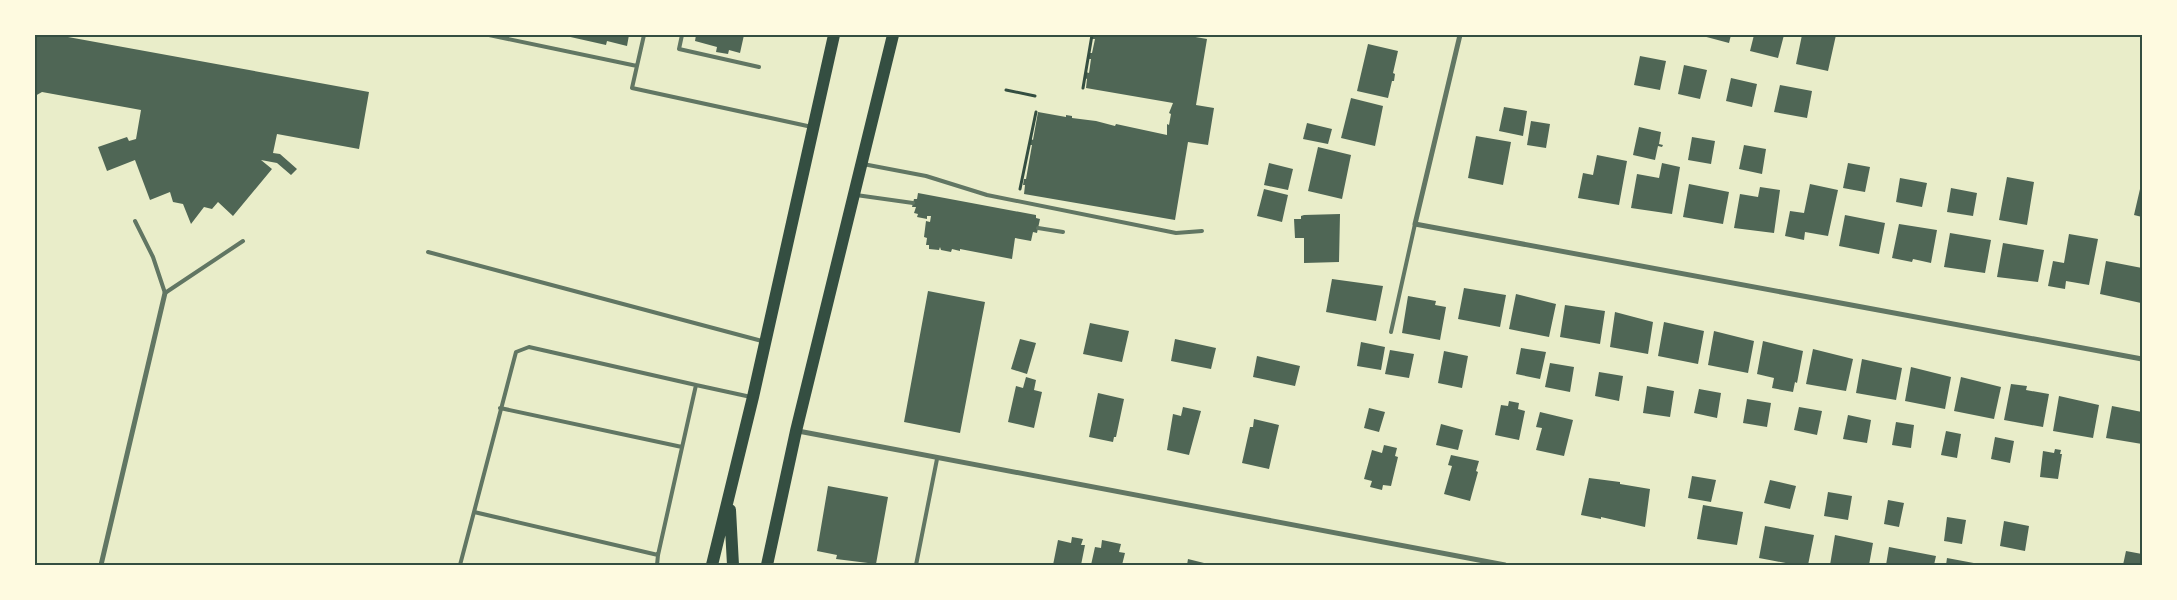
<svg xmlns="http://www.w3.org/2000/svg" width="2177" height="600" viewBox="0 0 2177 600" font-family="'Archivo Narrow',sans-serif">
  <style>
    .building { fill: #4f6655 }
    .lines { fill: none; stroke-linecap: round; stroke-linejoin: round }
    .path { stroke: #344e41; stroke-width: 3 }
    .service { stroke: #617663; stroke-width: 4 }
    .minor { stroke: #617663; stroke-width: 5 }
    .primary { stroke: #344e41; stroke-width: 12 }
    .neatline { fill: none; stroke: #344e41; stroke-width: 2 }
  </style>
  <rect width="100%" height="100%" fill="#e9edc9"/>
  <path class="building" d="M35,35h22l312,57 -10,57 -82,-15 -4,19 7,1 17,15 -6,6 -14,-12 -16,-3 11,9 -39,47 -15,-14 -6,7 -8,-2 -13,17 -8,-20 -10,-2 -3,-10 -20,8 -15,-40 -28,11 -9,-24 29,-10 2,4 7,-2 5,-29 -99,-18 -7,4z
    M629,35l-2,11 -20,-5 -1,4 -40,-9z
    M696,35h48l-4,18 -11,-3 -1,4 -12,-2 1,-5 -22,-6z
    M1092,35h92l23,4 -11,66 18,3 -6,37 -20,-3 -13,78 -151,-26 1,-9h-2l1,-6h2l6,-34h-2l1,-6 2,1 5,-28 28,5v-2l6,1v2l24,3 19,5 1,-2 51,11v-11l2,1 2,-11 -2,-1 4,-10 -87,-15 1,-9 -2,-1 1,-6 3,1 2,-14h-3l1,-6h3l3,-14h-3z
    M1699,35h32l-2,8z
    M1754,35h30l-6,23 -28,-7z
    M1802,35h34l-8,36 -32,-7z
    M1368,44l30,7 -5,22 2,1 -1,7h-2l-4,17 -31,-7z
    M1640,56l26,5 -6,29 -26,-5z
    M1684,65l23,5 -7,29 -22,-5z
    M1731,78l26,6 -5,23 -26,-6z
    M1780,85l32,6 -5,27 -33,-6z
    M1351,98l32,8 -8,40 -34,-8z
    M1504,107l23,4 -4,25 -24,-5z
    M1531,121l19,3 -4,24 -19,-3z
    M1307,123l25,6 -4,15 -25,-5z
    M1639,127l22,5 -2,12 4,1 -1,2 -4,-1 -3,14 -22,-5z
    M1476,136l35,6 -8,43 -35,-7z
    M1692,137l23,4 -4,23 -23,-4z
    M1744,145l22,4 -4,25 -23,-5z
    M1318,147l33,8 -9,44 -34,-8z
    M1597,155l30,6 -8,44 -41,-7 5,-25 10,2z
    M1269,163l24,6 -5,21 -24,-5z
    M1662,163l18,4 -8,47 -41,-6 6,-34 22,4z
    M1848,163l22,4 -5,25 -22,-4z
    M2007,177l27,5 -7,43 -28,-5z
    M1900,178l27,5 -5,24 -26,-5z
    M1689,184l40,8 -6,32 -40,-7z
    M1810,184l28,6 -10,46 -23,-4 -1,8 -19,-4 5,-25 14,2z
    M1760,187l20,3 -6,43 -40,-5 6,-34 18,3z
    M1951,188l26,5 -4,23 -26,-4z
    M1264,189l24,6 -6,27 -25,-6z
    M2140,189h2v28l-8,-2z
    M918,193l118,22v3l4,1 -3,14 -4,-1 -2,9 -16,-3 -3,21 -52,-10v2l-8,-2 -1,3 -10,-2 -1,-3 -1,3 -10,-1v-4h-3l1,-7 -3,-1 2,-16 4,1 1,-6h-4v3l-10,-2 1,-3 -4,-1 2,-6h-4l2,-8h3z
    M1340,214l-1,48 -35,1v-25h-9l-1,-19h7v-3l3,-1z
    M1845,215l40,8 -6,31 -40,-8z
    M1899,224l38,6 -6,33 -18,-4 -1,3 -20,-4z
    M1950,233l41,7 -6,33 -41,-6z
    M2069,234l29,5 -9,46 -23,-4 -1,8 -17,-3 5,-25 11,2z
    M2003,243l41,7 -6,32 -41,-5z
    M2106,261l36,7 -1,35 -41,-9z
    M1332,279l51,7 -7,35 -50,-9z
    M1464,288l42,7 -6,32 -42,-8z
    M928,291l57,11 -25,131 -56,-11z
    M1516,294l40,10 -7,33 -40,-8z
    M1408,296l28,5 -1,4 11,2 -6,33 -38,-7z
    M1565,305l40,6 -5,33 -40,-7z
    M1615,312l38,10 -5,32 -38,-7z
    M1664,322l40,9 -6,33 -40,-8z
    M1090,323l39,8 -7,31 -39,-8z
    M1714,331l40,10 -6,32 -40,-8z
    M1020,339l16,4 -9,31 -16,-5z
    M1175,339l41,9 -5,21 -40,-8z
    M1763,341l40,10 -6,32 -2,-1 -2,10 -21,-4 2,-10 -17,-4z
    M1361,342l24,5 -4,23 -24,-4z
    M1521,348l25,4 -6,27 -24,-5z
    M1813,349l40,10 -7,32 -40,-7z
    M1390,350l24,4 -5,24 -24,-4z
    M1444,351l24,5 -6,32 -24,-5z
    M1257,356l43,10 -5,20 -42,-9z
    M1862,359l40,9 -6,32 -40,-7z
    M1550,363l24,4 -4,25 -25,-5z
    M1911,367l40,10 -6,32 -40,-8z
    M1599,372l24,4 -4,25 -24,-5z
    M1026,377l10,3 -2,10 8,2 -8,36 -26,-6 8,-36 7,2z
    M1961,377l40,10 -7,32 -40,-8z
    M2011,384l16,2 -1,4 23,4 -6,33 -39,-7z
    M1647,386l27,5 -4,26 -27,-4z
    M1699,389l22,4 -4,25 -23,-5z
    M1098,393l26,6 -8,38h-2l-1,5 -24,-5z
    M2059,396l40,9 -6,33 -40,-7z
    M1747,399l24,4 -4,24 -24,-4z
    M1509,401l10,2 -1,6 7,2 -6,29 -24,-5 6,-30 7,1z
    M2112,406l30,6v32l-36,-6z
    M1183,407l18,4 -12,44 -22,-5 6,-36 8,2z
    M1799,407l23,4 -5,24 -23,-5z
    M1369,408l16,4 -6,20 -15,-4z
    M1540,412l33,8 -9,36 -28,-6 6,-22 -6,-1z
    M1848,415l23,5 -4,23 -24,-4z
    M1254,419l25,6 -10,44 -27,-6 8,-36h3z
    M1896,422l18,3 -3,23 -19,-3z
    M1441,424l22,6 -5,20 -22,-5z
    M1946,431l15,3 -4,24 -16,-3z
    M1995,437l19,4 -4,22 -19,-4z
    M1384,445l13,3 -2,8 3,1 -7,29 -8,-1 -1,5 -12,-3 2,-6 -8,-2 8,-29 10,3z
    M2055,449l6,1 -1,4h2l-4,25 -18,-2 3,-26 11,2z
    M1451,455l28,6 -3,10 2,1 -8,29 -26,-7 8,-28 -4,-1z
    M1692,476l24,4 -5,22 -23,-4z
    M1589,478l31,4v2l30,5 -5,38 -44,-10v2l-20,-4z
    M1770,480l26,6 -6,23 -26,-6z
    M828,486l60,11 -12,67 -40,-5 1,-4 -20,-4z
    M1828,492l24,4 -4,24 -24,-4z
    M1888,500l16,3 -5,24 -15,-3z
    M1703,505l40,7 -6,33 -40,-6z
    M1947,517l19,3 -4,24 -18,-3z
    M2004,521l25,5 -4,25 -25,-5z
    M1765,526l49,9 -6,30h-12l-37,-7z
    M1835,535l38,8 -4,22h-39z
    M1072,537l11,2 -2,6h4l-4,20h-28l5,-25 13,3z
    M1102,540l19,4 -2,8 6,1 -3,12h-31l4,-18 6,1z
    M1889,547l47,9 -2,9h-48z
    M2126,551l16,3v11h-19z
    M1947,558l32,6v1h-33z
    M1188,559l16,4 -1,2h-16z"/>
  <g class="lines">
    <path class="path" d="M1083,88l9,-53
      M1006,90l29,6
      M1020,189l16,-77"/>
    <path class="service" d="M489,35l148,31
      M644,35l-12,53 180,39
      M682,35l-3,14 80,18
      M863,164l63,12 61,19 189,38 26,-2
      M856,195l57,8
      M135,221l18,36 12,36 78,-52
      M1038,228l25,4
      M428,252l334,89
      M1391,332l24,-108
      M500,408l182,39
      M474,512l42,-160 13,-5 167,38
      M460,565l14,-53 184,43 38,-170 55,12
      M657,565l1,-10
      M916,565l21,-106"/>
    <path class="minor" d="M1460,35l-45,189 727,135
      M798,431l707,134
      M101,565l64,-272"/>
    <path class="primary" d="M730,510l3,55
      M712,565l41,-168 81,-362
      M767,565l29,-134 97,-396"/>
  </g>
  <rect width="2177" height="600" fill="none" stroke="#fefae0" stroke-width="72"/>
  <rect x="36" y="36" width="2105" height="528" class="neatline"/>
</svg>
